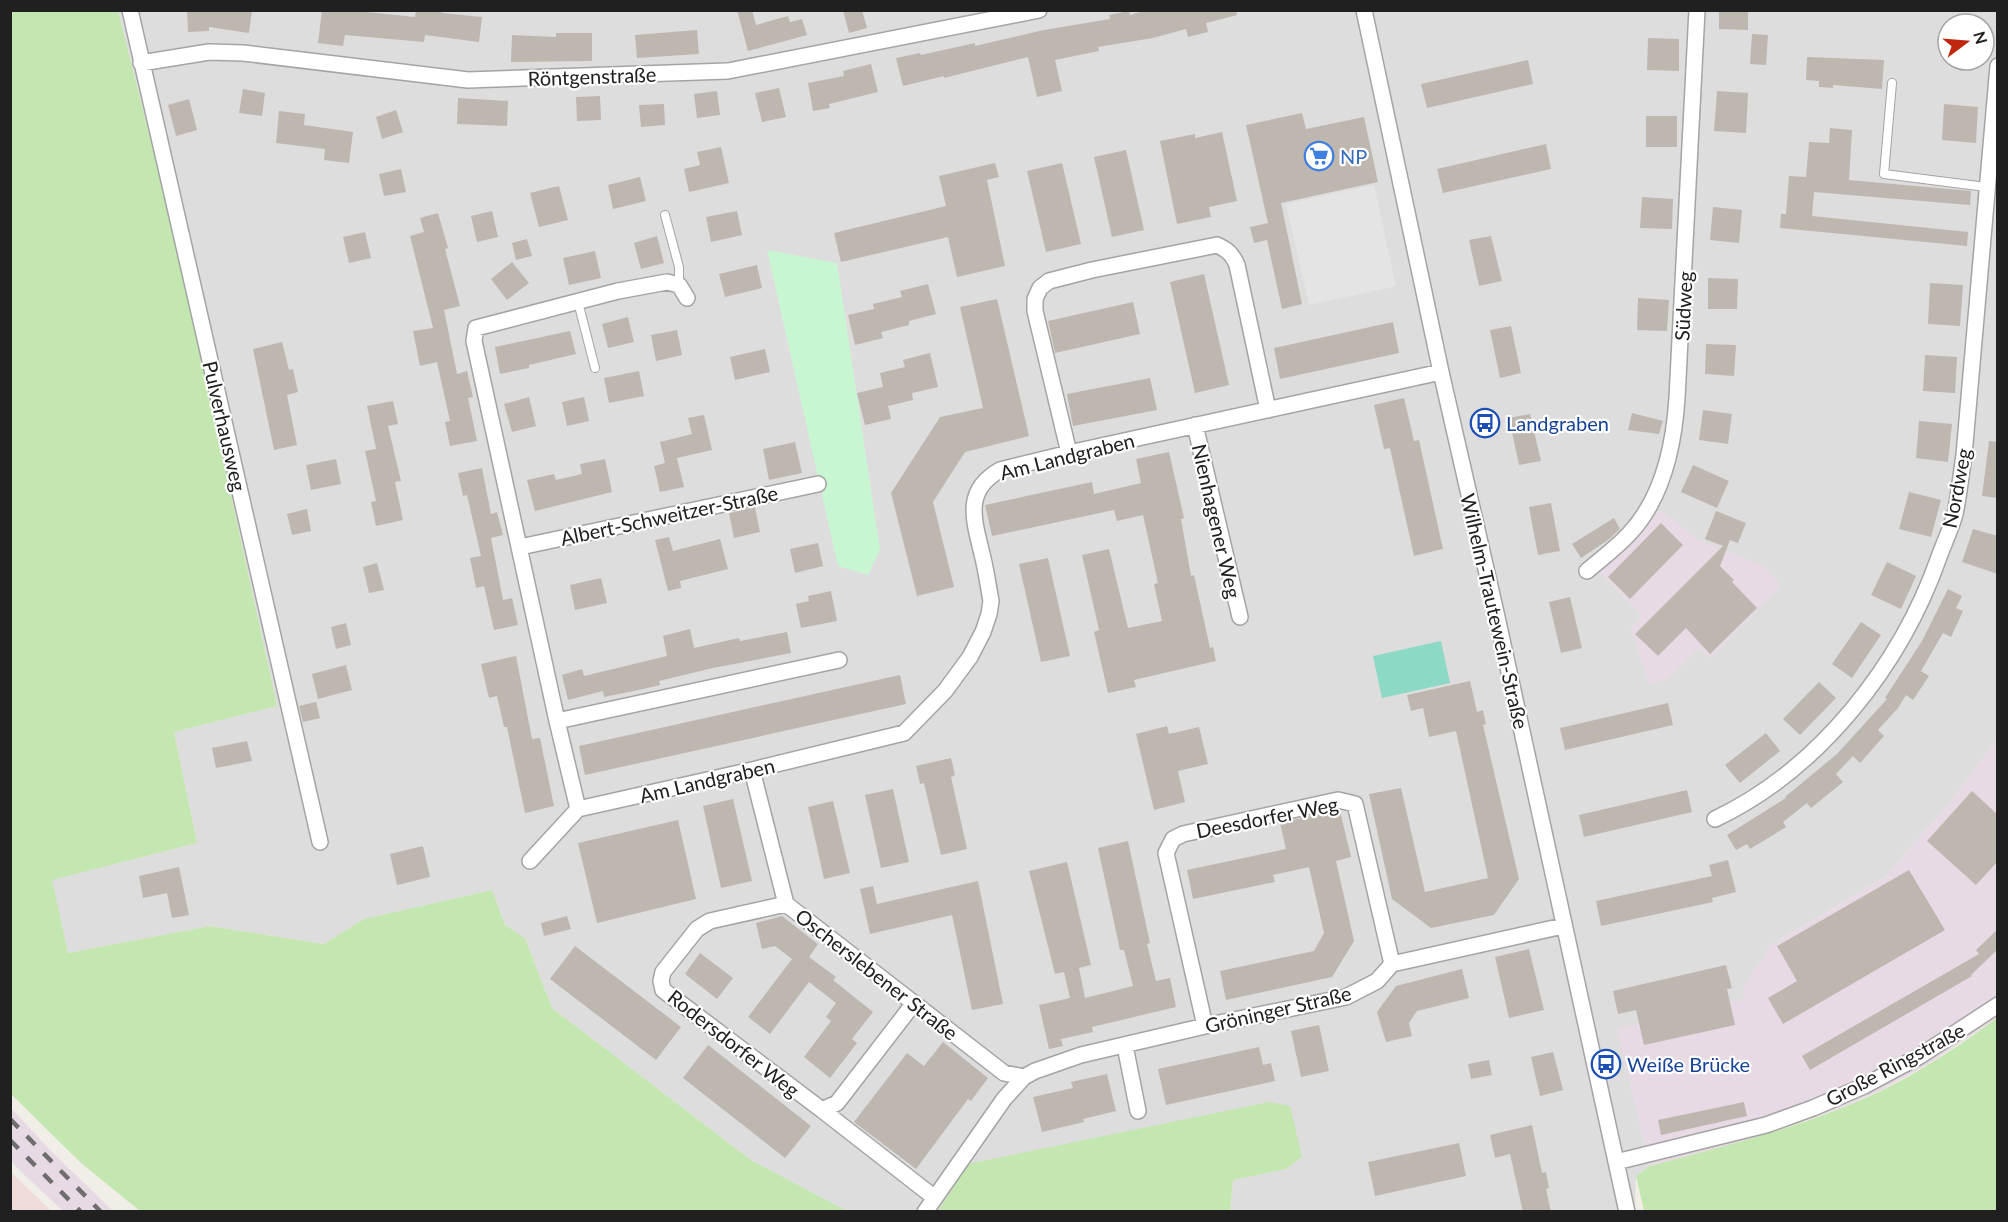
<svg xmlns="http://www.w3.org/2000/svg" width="2008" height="1222" viewBox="0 0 2008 1222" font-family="Lato,sans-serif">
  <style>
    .residential { fill: #dedddd; fill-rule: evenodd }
    .commercial { fill: #efdcd8 }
    .industrial { fill: #e8dae4 }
    .grass { fill: #c4e6b1 }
    .park { fill: #c8f6d2 }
    .pitch { fill: #8cd9c5 }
    .parking { fill: #e4e4e4 }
    .building { fill: #bdb7b0 }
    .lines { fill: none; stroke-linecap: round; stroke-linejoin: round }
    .service-casing { stroke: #a4a4a4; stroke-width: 10 }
    .minor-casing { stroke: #a4a4a4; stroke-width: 18 }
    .service { stroke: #fff; stroke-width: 8 }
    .minor { stroke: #fff; stroke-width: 15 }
    .rail { stroke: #6e6e6e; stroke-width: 4.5; stroke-dasharray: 12 12; stroke-linecap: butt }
    .labels { text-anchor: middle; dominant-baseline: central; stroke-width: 4.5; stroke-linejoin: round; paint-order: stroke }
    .street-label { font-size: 20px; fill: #202020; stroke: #fff }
    .shop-label { font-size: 20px; fill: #366cbe; stroke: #fff; text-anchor: start }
    .transit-label { font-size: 20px; fill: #164399; stroke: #fff; text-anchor: start }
  </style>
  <rect width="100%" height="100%" fill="#f0eee7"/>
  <path class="residential" d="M118,11h1879v729l-43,58 -70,80 -113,67 -28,56 -125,28 32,137 -14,10 -1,35h-405l3,-31 53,-11 -318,-5 -30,47h-91l-96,-51 -199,-152 -27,-70 -20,-13 -13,-35 -128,29 -40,25 -114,-18 -142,27 -17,-73 146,-37 -23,-111 103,-26 -104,-477zM1948,24h36v36h-36z"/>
  <path class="commercial" d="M10,1172h1l40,39h-40z"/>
  <path class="industrial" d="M1661,510l37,30 67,27 16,19 -70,72 -13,-10 -31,31 -18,6 -18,-56 11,-13 -44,-45z
    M1997,740v278l-65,44 -50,28 -43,19 -80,28 -109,29 -33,-137 126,-28v-13l28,-43 113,-67 70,-80z
    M11,1108l40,43 62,60h-50l-47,-44 -5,-7z"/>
  <path class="grass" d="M10,11h108l55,218 104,477 -103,26 23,111 -145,37 16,73 142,-27 114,18 40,-25 128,-29 13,35 20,13 27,70 199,152 96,51h-707l-59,-48 -70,-69z
    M1997,1018v193h-353l-8,-35 14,-10c79,-21 157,-40 231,-75 40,-20 80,-46 116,-73z
    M1269,1102l21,4 12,51 -16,12 -53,11 -3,31h-292l30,-47z"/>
  <path class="park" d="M767,250l70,13 43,287 -12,25 -30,-9z"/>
  <path class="pitch" d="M1441,641l9,42 -68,15 -9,-42z"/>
  <path class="parking" d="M1374,185l22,101 -87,19 -23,-101z"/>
  <path class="building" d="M187,10h65l-3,23 -40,-6v4l-21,1z
    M322,10h26l67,7 1,-7h26v3l40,4 -3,25 -54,-7 -1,7 -79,-7 -2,11 -25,-3z
    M737,10h15l4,15 32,-9 2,6 12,-3 5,16 -59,16z
    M843,10h19l5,18 -18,5z
    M1148,10h88l1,5 -31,8 2,9 -20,5 -2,-8 -33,9 -55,9 1,4 -44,9 7,31 -25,6 -9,-40 -84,21v-2l-41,10 -7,-28 24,-5 1,2 54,-12v3l69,-16 66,-11 -1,-4 20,-4 1,4z
    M1719,10h29v20l-29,-1z
    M697,30l2,24 -62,4 -2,-23z
    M556,33h36v28l-81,1 1,-27 44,2z
    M1752,34l16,1 -2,30 -16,-1z
    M1648,38l31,1v32l-32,-1z
    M1807,57l77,3 -2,29 -49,-4v3l-14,-1v-6l-13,-1z
    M1528,60l5,24 -106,24 -6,-24z
    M871,64l7,28 -49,12 1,4 -17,3 -5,-28 36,-7 -1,-5z
    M779,88l7,29 -24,5 -7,-29z
    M243,89l22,4 -3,23 -23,-3z
    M717,91l3,24 -23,3 -3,-24z
    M1717,91l31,2 -2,40 -32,-2z
    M600,96l1,24 -24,1 -1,-24z
    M458,98l50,3 -1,25 -50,-2z
    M189,99l8,31 -21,6 -8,-31z
    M664,104l1,21 -24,2 -2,-22z
    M1944,104l34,3 -2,36 -34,-3z
    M396,110l7,22 -21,7 -6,-22z
    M279,111l26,3 -1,11 49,7 -4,31 -25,-3 1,-11 -49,-6z
    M1302,113l4,16 58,-12 14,65 -97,21 21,101 -20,5 -15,-69 -13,3 -4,-16 18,-4 -22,-98z
    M1646,116h31v31h-31z
    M1830,128l22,2 -3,50 122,11 -1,14 -156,-13 -2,24 156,16 -1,14 -187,-18 1,-14h5l3,-38 17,1 3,-35 20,1z
    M1222,132l15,69 -28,6 2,10 -34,7 -17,-83 35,-7v4z
    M1546,144l5,25 -108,24 -6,-24z
    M721,147l8,36 -40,9 -5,-23 16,-4 -3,-13z
    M1126,150l18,80 -32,7 -18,-80z
    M995,163l4,14 -12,3 18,86 -48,11 -9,-40 -107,25 -7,-29 112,-27 -7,-30z
    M1062,163l19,81 -35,8 -19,-81z
    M401,169l5,23 -22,4 -5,-22z
    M640,177l6,24 -33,8 -5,-24z
    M559,186l9,34 -29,7 -9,-34z
    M1642,197l31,2 -1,30 -32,-1z
    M1713,207l29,3 -3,33 -29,-3z
    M492,211l6,26 -21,5 -6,-26z
    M737,211l5,24 -31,7 -5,-25z
    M438,213l10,35 -3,1 15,57 -16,4 13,64 10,-3 6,26 -5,1 9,43 -27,5 -5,-24 5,-1 -13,-59 -17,4 -7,-35 20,-3 -23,-92 14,-4 -4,-14z
    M365,232l6,26 -22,5 -6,-26z
    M657,236l7,27 -23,6 -7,-26z
    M1491,236l11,45 -23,5 -10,-46z
    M527,239l5,17 -16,4 -4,-17z
    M595,251l6,27 -32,7 -6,-27z
    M512,262l17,21 -22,17 -16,-21z
    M757,265l5,23 -37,9 -6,-23z
    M1204,274l25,111 -34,8 -25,-111z
    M1708,278l30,1 -1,30h-29z
    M1930,283l33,2 -3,41 -32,-2z
    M928,284l8,30 -27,7v4l-28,7 2,6 -28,7 -7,-30 26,-6 -1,-5 29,-7 -2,-6z
    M1638,298l31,2 -2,31 -30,-1z
    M997,299l32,137 -64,16 -32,50 21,85 -37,9 -26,-103 49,-76 43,-9 -23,-101z
    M1133,302l7,32 -85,19 -7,-32z
    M628,317l6,25 -26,6 -6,-24z
    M1393,322l6,31 -119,26 -6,-31z
    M1511,326l10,47 -21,5 -10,-48z
    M677,330l5,25 -26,6 -5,-26z
    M570,331l6,23 -47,11v3l-29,6 -5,-27z
    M282,342l7,28 4,-1 5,23 -11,3 10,50 -23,5 -21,-101z
    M1706,344l30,1 -2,31 -29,-2z
    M765,349l5,23 -35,8 -5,-23z
    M930,353l8,34 -26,6 1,7 -25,6 3,13 -26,6 -8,-32 26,-6 -3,-14 25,-6 -2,-7z
    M1925,355l32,2 -2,36 -32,-2z
    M639,371l5,25 -35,7 -5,-25z
    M1150,378l7,32 -84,16 -6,-32z
    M529,397l7,29 -24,6 -8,-28z
    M584,397l5,24 -22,5 -5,-24z
    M1404,398l10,43 5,-1 24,109 -29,7 -24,-108 -6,1 -10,-44z
    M393,401l5,23 -10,2 13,55 -6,1 8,38 -27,6 -5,-24 5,-1 -11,-50 11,-2 -9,-43z
    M1703,410l29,4 -4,30 -29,-4z
    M1632,413l31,8 -4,13 -31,-4z
    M1530,414l11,47 -22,4 -10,-47z
    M704,415l8,35 -35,8 7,29 -24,5 -6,-26 11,-3 -5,-21 32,-8 -4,-16z
    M1919,421l33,3 -4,38 -32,-4z
    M1989,441l9,1v56l-16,-2z
    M795,442l7,31 -33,7 -6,-31z
    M1169,452l15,66 -3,1 10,57 3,-1 16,73 3,-1 3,14 -82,19 2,7 -28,6 -14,-61 5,-2 -17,-75 27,-6 19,79 34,-7 -8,-37 4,-1 -15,-68 -26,6 -3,-11 -122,26 -7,-31 107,-23 2,12 47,-11 -5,-24z
    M336,459l5,25 -30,6 -5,-25z
    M605,459l7,33 -77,19 -8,-31 27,-6 2,6 26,-6 -2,-10z
    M1693,465l36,16 -12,27 -36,-16z
    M482,468l9,46 6,-2 6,23 -12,3 12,62 9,-2 6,27 -24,5 -10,-44 -8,2 -6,-30 11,-2 -14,-61 -4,1 -5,-23z
    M1909,492l32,8 -10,37 -32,-8z
    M1551,503l9,48 -22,4 -9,-48z
    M755,507l5,25 -26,6 -5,-25z
    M307,509l4,22 -19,4 -5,-21z
    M1716,511l30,12 -8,20 -8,-3 -10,26 14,14 -2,2 25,26 -47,46 -24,-26 -28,28 -23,-22 88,-88 -18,-7z
    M1614,518l6,11 -12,11 -27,18 -9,-14z
    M1661,523l22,22 -53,54 -22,-22z
    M1973,529l25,7v38l-36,-12z
    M669,537l4,14 47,-12 8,30 -48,12 1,7 -13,3 -13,-51z
    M818,543l5,23 -28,7 -5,-24z
    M1048,558l22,98 -29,6 -22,-98z
    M1887,562l29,14 -15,33 -30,-14z
    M377,563l7,27 -15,3 -6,-26z
    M601,578l6,25 -32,7 -5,-25z
    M1948,589l14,7 -6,12 7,3 -12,26 -8,-4 -22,38 8,5 -16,24 -7,-5 -8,13 -20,22 6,6 -24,27 -7,-7 -17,18 7,8 -32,26 -4,-5 -24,19 3,5 -36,22 -3,-5 -11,6 -9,-15 59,-37 -1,-1 52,-43 50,-55 -2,-1 37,-57z
    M831,591l6,30 -36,7 -5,-24 13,-3 -1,-5z
    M1570,597l12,51 -21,5 -12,-51z
    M1861,622l20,13 -29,43 -20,-14z
    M346,623l5,22 -15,4 -5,-22z
    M690,629l4,19 45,-10 1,3 47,-9 4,21 -78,15 -54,13 1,4 -21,5 -35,7 -1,-6 -35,9 -6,-25 20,-6 2,7 83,-20 -4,-20z
    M516,656l16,83 8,-1 14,68 -29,7 -18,-86h-3l-7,-31 -8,2 -8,-34z
    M346,665l6,25 -34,9 -6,-25z
    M900,675l6,29 -321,71 -6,-29z
    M1470,681l7,31 6,-2 3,14 -3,1 36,154 -25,36 -63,13 -39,-29 -23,-105 32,-6 24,104 63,-14 -32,-147 -27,6 -6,-29 -12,3 -4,-16z
    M1819,682l17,16 -36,37 -17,-16z
    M316,702l4,16 -17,4 -4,-16z
    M1668,703l5,22 -108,25 -5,-22z
    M1167,726l2,8 30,-7 9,37 -30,7 7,31 -31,8 -18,-76z
    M1766,733l14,18 -40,32 -15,-18z
    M247,741l5,20 -36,7 -4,-20z
    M951,758l4,17 -4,2 16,72 -26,6 -17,-72 -4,1 -4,-18z
    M893,789l16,73 -28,6 -16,-73z
    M1687,790l5,22 -108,25 -5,-22z
    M1972,791l26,24v46l-22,24 -49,-44z
    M733,799l19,82 -31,7 -18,-82z
    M833,801l17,72 -26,6 -16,-72z
    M1338,810l2,1 11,46 -15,4 18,80 -22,36 -106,23 -6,-29 94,-20 10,-18 -15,-66 -36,8 2,7 -82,17 -6,-29 99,-21 -6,-26z
    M678,820l18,79 -99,24 -19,-80z
    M1128,841l22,102 -3,1 9,37 14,-3 6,29 -84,20 1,5 -32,7 2,7 -14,3 -10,-44 31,-7 -6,-26 -9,2 -26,-103 38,-9 24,103 -12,3 6,30 48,-12 -9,-36h-4l-22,-102z
    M423,846l7,31 -33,8 -7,-31z
    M1728,860l8,32 -24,6 1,4 -112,24 -5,-25 116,-25 -3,-11z
    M179,867l10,48 -17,3 -5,-25 -24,5 -4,-22z
    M1909,870l36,60 -162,94 -15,-26 29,-17 -20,-35z
    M978,881l25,123 -31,6 -20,-95 -82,19 -10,-45 13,-3 4,18z
    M567,916l4,13 -27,7 -3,-13z
    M782,916l36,28 -9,13 27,20 -3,3 40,32 -21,27 5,4 -27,35 -26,-21 27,-36 -5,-4 10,-14 -27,-21 -39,52 -22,-17 44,-58 -17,-13 -13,3 -6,-26z
    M1998,929v20l-27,26 1,1 -162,94 -8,-14 177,-102 -3,-4z
    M575,946l106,81 -25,33 -106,-81z
    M1529,949l15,61 -35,8 -14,-61z
    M700,953l33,25 -16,21 -32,-25z
    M1726,965l6,23 -5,1 8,36 -91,20 -8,-35 -18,4 -5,-23z
    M1462,969l7,29 -52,13 -8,12 3,13 -26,6 -9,-30 19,-26z
    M1319,1025l10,46 -28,6 -10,-46z
    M943,1042l45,36 -17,23 -3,-2 -52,70 -62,-47 53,-69 17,13z
    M708,1045l103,81 -26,32 -102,-80z
    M1259,1047l4,18 8,-2 4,18 -109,24 -8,-36z
    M1553,1052l10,38 -23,6 -9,-39z
    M1489,1060l3,15 -21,4 -3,-15z
    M1107,1074l9,37 -33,8 1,3 -42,10 -9,-35 40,-9 -2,-6z
    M1744,1102l3,14 -86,19 -3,-15z
    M1532,1125l10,48 4,-1 3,16 -3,1 5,23h-28l-13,-58 -15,4 -5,-23z
    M1459,1143l7,33 -91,20 -7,-34z"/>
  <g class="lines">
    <g class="service-casing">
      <path id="service" d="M1892,83l-8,91 102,13
        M665,215l14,52v18
        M578,302l17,66"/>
    </g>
    <g class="minor-casing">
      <path id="minor" d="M130,10l190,832
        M1364,10l77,362 56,245 130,595
        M141,63l68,-11 34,1 225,27 260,-9 311,-61
        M1195,425l45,192
        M1069,453l-34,-142v-12l5,-11 9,-7 43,-11 125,-25c11,5 15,9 20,20l31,145
        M520,547l298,-63
        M1587,571c14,-12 29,-23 42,-37 34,-36 45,-89 48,-136l20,-388
        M557,721l282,-61
        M752,770l34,134 218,169 20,4
        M578,809l-21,-88 -83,-380 2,-13 142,-37 49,-9 12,3 8,13
        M1715,819c105,-50 186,-154 224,-262 5,-14 12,-28 16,-43 4,-19 6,-39 9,-59l34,-389
        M530,861l48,-52 174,-39 152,-37 41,-42 25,-34 13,-25 6,-18 2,-13c-3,-16 -5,-32 -9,-47 -8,-34 -19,-63 18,-84l69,-17 372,-81
        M786,904l-76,17 -13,8 -34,43 -2,9 2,9 159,120 15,-7 77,-100
        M1205,1026l-39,-173 7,-14 10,-5 155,-34 17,4 37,160
        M1125,1046l13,65
        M822,1110l113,88
        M1616,1162l150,-37 47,-17 51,-22 56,-30 78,-51
        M925,1212l79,-113 20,-22 11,-6 46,-16 124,-29 141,-29 31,-16 15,-17 171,-38"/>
    </g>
    <use href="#service" class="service"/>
    <use href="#minor" class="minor"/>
    <path class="rail" d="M10,1119l91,93
      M10,1140l71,72"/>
  </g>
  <defs>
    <g id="supermarket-ring" transform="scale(1.5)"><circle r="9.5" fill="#fff" stroke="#3f7fe0" stroke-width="1.5"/><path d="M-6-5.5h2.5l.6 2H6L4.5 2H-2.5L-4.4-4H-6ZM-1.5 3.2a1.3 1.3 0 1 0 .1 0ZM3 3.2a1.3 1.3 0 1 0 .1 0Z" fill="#3f7fe0"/></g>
    <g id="bus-ring" transform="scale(1.5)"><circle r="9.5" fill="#fff" stroke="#1a4fb4" stroke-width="1.5"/><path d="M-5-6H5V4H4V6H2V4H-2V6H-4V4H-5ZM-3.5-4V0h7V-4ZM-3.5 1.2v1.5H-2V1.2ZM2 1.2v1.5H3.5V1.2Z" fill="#1a4fb4"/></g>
  </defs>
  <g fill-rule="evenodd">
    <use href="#supermarket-ring" x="1319" y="156"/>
    <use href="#bus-ring" x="1485" y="423"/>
    <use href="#bus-ring" x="1606" y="1064"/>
  </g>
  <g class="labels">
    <g class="street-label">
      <text transform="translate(592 76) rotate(-2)">Röntgenstraße</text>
      <text transform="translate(1683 306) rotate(-87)">Südweg</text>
      <text transform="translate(225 426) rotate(77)">Pulverhausweg</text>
      <text transform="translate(1067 456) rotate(-14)">Am Landgraben</text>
      <text transform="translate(1956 488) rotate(-79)">Nordweg</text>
      <text transform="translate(669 515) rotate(-12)">Albert-Schweitzer-Straße</text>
      <text transform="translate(1217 521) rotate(77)">Nienhagener Weg</text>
      <text transform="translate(1495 611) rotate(77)">Wilhelm-Trautewein-Straße</text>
      <text transform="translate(707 780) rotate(-13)">Am Landgraben</text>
      <text transform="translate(1267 817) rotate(-11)">Deesdorfer Weg</text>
      <text transform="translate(877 974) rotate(38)">Oscherslebener Straße</text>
      <text transform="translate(1278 1009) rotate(-13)">Gröninger Straße</text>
      <text transform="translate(734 1043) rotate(38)">Rodersdorfer Weg</text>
      <text transform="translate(1895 1064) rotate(-28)">Große Ringstraße</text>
    </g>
    <g class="shop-label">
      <text x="1340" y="156">NP</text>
    </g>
    <g class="transit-label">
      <text x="1506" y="423">Landgraben</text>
      <text x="1627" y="1064">Weiße Brücke</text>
    </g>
  </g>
  <rect width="2008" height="1222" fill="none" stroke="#202020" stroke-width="24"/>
  <g transform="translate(1966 42) rotate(74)"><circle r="28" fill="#ffffff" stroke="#a6a6a6" stroke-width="1.5"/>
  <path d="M0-4.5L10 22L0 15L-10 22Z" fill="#c1260f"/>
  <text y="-9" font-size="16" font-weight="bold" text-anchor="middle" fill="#202020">N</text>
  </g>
</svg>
